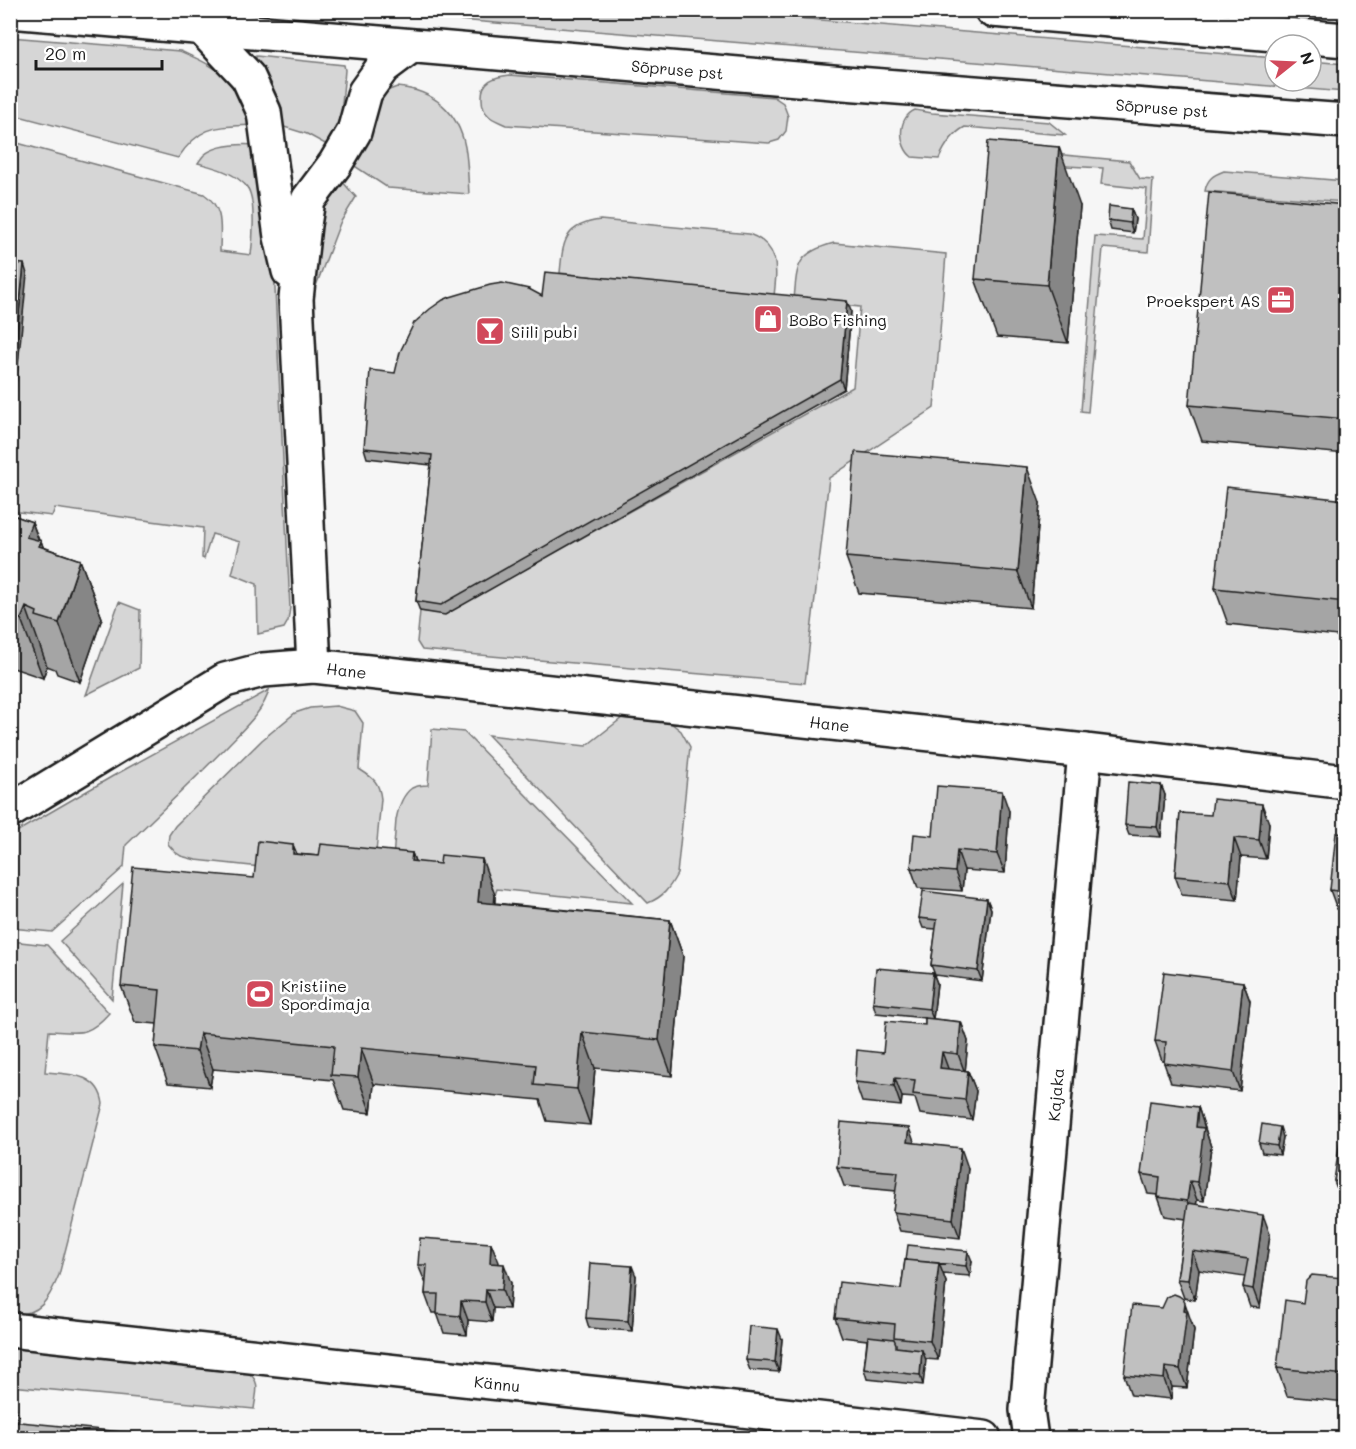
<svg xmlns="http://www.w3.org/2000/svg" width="1356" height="1449" viewBox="0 0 1356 1449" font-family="Mali,sans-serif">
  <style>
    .green { fill: #d6d6d6; stroke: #797979; stroke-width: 1.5 }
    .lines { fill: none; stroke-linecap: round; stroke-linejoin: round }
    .minor-casing { stroke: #1c1c1c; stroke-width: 38 }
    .major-casing { stroke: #1c1c1c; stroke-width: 38 }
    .minor { stroke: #fff; stroke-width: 33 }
    .major { stroke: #fff; stroke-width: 33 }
    .wall { fill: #a5a5a5; stroke: #1c1c1c; stroke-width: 1.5 }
    .shaded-wall { fill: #868686; stroke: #1c1c1c; stroke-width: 1.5 }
    .building { fill: #c0c0c0; stroke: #1c1c1c; stroke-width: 1.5 }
    .labels { text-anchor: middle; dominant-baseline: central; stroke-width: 5; stroke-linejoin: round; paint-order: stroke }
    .street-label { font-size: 16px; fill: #1c1c1c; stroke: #fff }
    .poi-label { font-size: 16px; fill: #1c1c1c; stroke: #fff; text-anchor: start }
  </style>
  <rect width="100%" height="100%" fill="#f6f6f6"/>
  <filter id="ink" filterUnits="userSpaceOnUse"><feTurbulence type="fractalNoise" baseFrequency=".0167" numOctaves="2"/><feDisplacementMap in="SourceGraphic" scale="12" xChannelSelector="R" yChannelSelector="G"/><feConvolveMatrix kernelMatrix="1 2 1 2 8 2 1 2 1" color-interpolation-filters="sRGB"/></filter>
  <g filter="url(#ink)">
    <path class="green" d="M349,11h364l562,47v23h36v-20l34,3v28z
      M10,37l170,14c13,6 28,11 39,21 16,14 24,34 33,53 -36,2 -52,0 -74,33l-167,-44z
      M256,56l88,9 1,5 -4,45 -14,30 -20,-11 -23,-7 -13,-41 -15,-22z
      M510,75l264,22 9,6 5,13 -2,15 -7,9 -10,3 -263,-18c-6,-3 -13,-5 -17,-9 -5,-4 -7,-11 -7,-17 -1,-19 12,-22 28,-24z
      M397,87c36,3 61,24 68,60 3,15 3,32 4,47l-81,-6 -35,-23 23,-65 8,-8z
      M915,110l17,3 117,9 16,13 -100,-8c-13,7 -20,18 -26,32l-27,-2c-14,-11 -15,-39 3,-47z
      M10,141l194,53c21,14 16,35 16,57l31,4c2,-15 4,-48 -1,-62 -1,-4 -5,-9 -8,-11 -12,-11 -30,-15 -44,-19 2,-3 4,-6 6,-8 13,-11 38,-11 53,-10l16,101 17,362 -2,13 -4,7 -26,6 -1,-50 -25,-10 8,-32 -28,-8 -8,25 -2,-1 1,-30 -148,-20 -3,8 -41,-5z
      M1021,151l108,10 11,18 13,1 -5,72 -45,-4 -15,164 -7,-1 14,-175 48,3 4,-50 -46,-5 2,-16 -95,-5z
      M1224,171l121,10v21l-140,-11c2,-12 8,-16 19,-20z
      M341,180l15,17 -16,26 -24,63 -2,-19 6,-51 6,-16z
      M600,220l149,14c31,11 28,35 25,62l-214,-23c3,-32 4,-48 40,-53z
      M834,243l112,11 -12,154 -105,70 -24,205 -383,-33 -5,-8 3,-31 25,3 408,-227 7,-80 -66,-7c3,-35 2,-47 40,-57z
      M119,602l21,8 -1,58 -53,27z
      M269,690c-5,21 -27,40 -41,55 -33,34 -68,67 -102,100l-2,22 -72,65 -41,-4v-93l102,-59z
      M336,706l19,5 8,12 -4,46c14,9 20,12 22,30l-8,85 -103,-16 -74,-8 -15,-4 -6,-4 -7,-8 1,-9 6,-9 87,-86 33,-27 15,-5z
      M622,718l49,5 10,8 9,16 -13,127c-8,15 -14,23 -29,29l-160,-168 98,11z
      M432,729l32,3 168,171 -135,-14 -2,6 -104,-10 5,-65c2,-11 6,-25 16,-32 4,-2 11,-3 16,-3z
      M123,884l-11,115 -52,-58z
      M11,941l36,4 62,68c-22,25 -31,19 -60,18l-4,41c24,2 54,1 58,32l-44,171c-10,24 -19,42 -48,39z
      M10,1347l70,6 167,19c15,10 9,20 7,37l-243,-23z"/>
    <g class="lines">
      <g class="minor-casing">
        <g id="minor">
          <path d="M202,28l46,49 16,35 17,125 8,34"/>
          <path d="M314,666l-18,-367 8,-74 4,-25 27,-36 19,-32 11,-40 18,-25 28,-21"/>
          <path id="s1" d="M10,811l215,-131 38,-10 51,-4 771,85 261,31"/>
          <path id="s2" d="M10,1330l636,69 338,39"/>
          <path id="s3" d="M1031,1438l-4,-28 58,-659"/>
        </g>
      </g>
      <g class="major-casing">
        <g id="major">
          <path d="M992,10l354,30"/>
          <path id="s4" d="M10,11l834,72 502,38"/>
        </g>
      </g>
      <use href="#minor" class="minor"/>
      <use href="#major" class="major"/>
    </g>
    <path class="wall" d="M1346,205v249l-144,-13 -13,-36z
      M1080,206l-12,137 -71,-6 -22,-58z
      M1131,209l4,10 -2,14 -22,-3 -3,-10z
      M542,296l309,15 -7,78 -399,226 -25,-4 -4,-10 15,-136 -64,-7 -3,-10 31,-75z
      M1346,500v137l-118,-13 -13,-36z
      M1040,503l-9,105 -172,-15 -13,-36z
      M10,514l22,8 7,18 2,1 2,6 37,13 22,58 -22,64 -23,-8 -2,-5 -8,-3 -4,12 -33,-11z
      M1161,785l4,10 -4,42 -32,-2 -4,-10z
      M1009,811l-4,62 -41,-3 -2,21 -44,-3 -7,-20 22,-32z
      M1180,813l89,10 -3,36 -25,-2 -4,43 -55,-5 -7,-19z
      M1346,834v76l-9,-1 -7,-19z
      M293,845l4,9 22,2 93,-3 3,9 80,33v8l175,17 13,36 -11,120 -77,-8 -5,57 -43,-4 -7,-21 -166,-16 -3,29 -27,-3 -11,-30 -120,-11 -3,18 -42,-4 -13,-36 2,-23 -22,-2 -14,-36 133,-108z
      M987,899l4,10 -9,72 -47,-6 -4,-10 5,-36 -13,-1 -4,-10z
      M933,973l4,10 -4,36 28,3 7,19 -3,30h3l8,20 -4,29 -52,-6 -5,-16 -13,-1 -1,9 -39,-4 -7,-20 28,-29 42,-28v-7l-49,-5 -3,-10z
      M1243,982l7,19 -10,90 -69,-8 -7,-20v-2h-2l-7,-20z
      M1198,1107l13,40 -7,54 -7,-1 -1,5 74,29 -10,74 -10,-1 -7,-20 2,-10 -46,-7 -4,30 -11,-2 -7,-19 9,-60 -21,-3 -7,-19v-2l-10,-1 -7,-20z
      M1346,1127v74h-4l-8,-20z
      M1283,1137l-3,18 -18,-2 -3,-10z
      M914,1143l54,25 -8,70 -60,-7 -7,-19 3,-21 -52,-5 -7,-19z
      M491,1243l7,20 13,20 -2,26 -16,-1 -1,14 -24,-2 -1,15 -23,-2 -7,-20h-5l-7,-19 1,-10 -8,-19z
      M905,1260l67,1 -2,15 -27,-2 3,8 -8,78 -13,-1 -2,26 -56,-6 -3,-10 3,-29 -25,-3 -7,-19 66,-29z
      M1346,1274v128l-59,-6 -10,-28 26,-65 40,-25z
      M636,1276l-4,55 -43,-3 -3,-10z
      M1192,1323l2,7 -7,58 -15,-1 -1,12 -40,-4 -7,-20z
      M782,1339l-3,33 -29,-2 -4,-10z"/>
    <path class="shaded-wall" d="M1059,147l21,59 -12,137 -21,-58z
      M1131,209l4,10 -2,14 -3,-10z
      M24,264l3,10 -17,172v-46z
      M847,301l4,10 -7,78 -4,-10z
      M1027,467l13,36 -9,105 -13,-36z
      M32,522l8,22 1,-3 21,59 -36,-63z
      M80,560l22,58 -22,64 -21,-59z
      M26,607l21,59 -4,12 -22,-59z
      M1161,785l4,10 -4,42 -4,-10z
      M1002,791l7,20 -4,62 -8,-19z
      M1262,804l7,19 -3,36 -7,-19z
      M1234,838l7,19 -4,43 -7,-19z
      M293,845l14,36 -14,-27z
      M957,850l7,20 -2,21 -7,-19z
      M412,853l13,36 -14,-28z
      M482,859l13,36 -4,43 -13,-36z
      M987,899l4,10 -9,72 -4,-10z
      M670,920l13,36 -11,120 -13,-36z
      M933,973l4,10 -4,36 -4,-10z
      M1243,982l7,19 -10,90 -7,-19z
      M961,1022l7,19 -3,32 -7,-19z
      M582,1032l13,36 -5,57 -13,-36z
      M200,1033l13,36 -3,18 -13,-36z
      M361,1048l13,36 -3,29 -13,-36z
      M942,1052l7,19 -9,-3z
      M968,1071l8,20 -4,29 -7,-20z
      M895,1078l7,19 -1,9 -7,-20z
      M1198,1107l13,40 -7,54 -7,-19 -1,-55z
      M1280,1127l3,10 -3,18 -3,-9z
      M909,1128l7,19 -9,-5z
      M961,1148l7,20 -8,70 -7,-19z
      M1190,1181l7,19 -3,20 -7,-19z
      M1263,1215l7,19 -10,74 -7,-19z
      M491,1243l8,19 -2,20 -7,-19z
      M968,1251l4,10 -2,15 -4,-10z
      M1192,1251l7,19 -4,30 -7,-20z
      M939,1263l7,19 -8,78 -8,-19z
      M504,1264l7,19 -2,26 -7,-19z
      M632,1266l4,10 -4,55 -4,-10z
      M486,1289l7,19 -1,14 -7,-20z
      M461,1301l7,19 -1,15 -7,-19z
      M1185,1303l9,27 -7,58 -7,-19z
      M778,1329l4,10 -3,33 -4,-10z
      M922,1350l4,10 -3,25 -3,-10z
      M1165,1367l7,20 -1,12 -7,-20z
      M12,1398l7,19 -2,21 -7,-16z"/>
    <path class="building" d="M988,141l71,6 -12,138 -72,-6z
      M1209,192l137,13v214l-157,-14z
      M1109,206l22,3 -1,14 -22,-3z
      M10,263l14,1 -14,136z
      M545,272l302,29 -7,78 -399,226 -25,-4 16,-146 -68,-7 6,-78 25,3 5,-21 14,-29 16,-14 13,-9 7,-3 40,-12 12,-2 27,6 13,7z
      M855,452l172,15 -9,105 -172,-15z
      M1226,487l120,13v102l-131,-14z
      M10,514l22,8 -6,15 15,4 -2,5 41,14 -21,63 -23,-7 1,-4 -11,-5 -5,12 -11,-3z
      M1128,782l33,3 -4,42 -32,-2z
      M937,786l65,5 -5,63 -40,-4 -2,22 -44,-4 3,-34 19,2z
      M1213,799l49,5 -3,36 -25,-2 -4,43 -55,-5 5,-63 31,2z
      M1336,833l10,1v58l-16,-2z
      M258,841l35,4v9l26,2 2,-12 91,9 -1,8 29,3 1,-9 41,4 -4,43 192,18 -11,120 -77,-8 -5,57 -43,-4 2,-20 -175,-17 -3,29 -27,-2 3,-29 -134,-13 -3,18 -42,-4 5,-57 -39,-4 12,-119 121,11z
      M923,891l64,8 -9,72 -47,-6 6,-45 -18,-2z
      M876,968l57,5 -4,36 -56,-6z
      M1164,972l79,10 -10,90 -69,-9 2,-21 -11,-1z
      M925,1018l36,4 -3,32 -16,-2 -2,16 28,3 -3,29 -52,-6 2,-14 -20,-2 -1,8 -39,-4 2,-32 26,3 3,-32 39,4z
      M1150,1101l48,6 -2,20 8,1 -7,54 -7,-1 -3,20 -29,-4 2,-20 -19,-3z
      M841,1122l68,6 -2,14 54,6 -8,71 -60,-7 5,-40 -61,-5z
      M1262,1124l18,3 -3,19 -18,-3z
      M1342,1126l4,1v56l-12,-2z
      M1188,1203l75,12 -10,74 -10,-2 5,-28 -56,-8 -4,29 -11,-1z
      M420,1238l71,5 -1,20 14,1 -2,26 -16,-1 -1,13 -24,-1 -1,15 -23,-2 1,-20h-13l2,-29h-9z
      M908,1245l60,6 -2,15 -60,-6z
      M905,1260l34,3 -9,78 -36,-4 1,-13 -60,-6 4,-36 62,7z
      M590,1263l42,3 -4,55 -42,-3z
      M1343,1274h3v101l-69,-7 8,-68 18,3 3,-22 6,-6 31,3z
      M1174,1294l5,2 4,3 2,4 -1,7 3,1 -7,58 -15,-2 -1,12 -40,-4 8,-70 30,3 5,-11z
      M749,1326l29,3 -3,33 -29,-2z
      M868,1336l26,3 2,5v3l26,3 -2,25 -56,-6z
      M10,1398h2l-2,18z
      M10,1421l174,17h-174z"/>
  </g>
  <defs>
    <g id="office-square" transform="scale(1.5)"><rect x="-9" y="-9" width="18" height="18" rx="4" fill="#d1495b" stroke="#fff"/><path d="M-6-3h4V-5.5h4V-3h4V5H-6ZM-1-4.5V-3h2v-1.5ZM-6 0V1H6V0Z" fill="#fff"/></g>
    <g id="shop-square" transform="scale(1.5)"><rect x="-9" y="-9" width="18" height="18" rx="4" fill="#d1495b" stroke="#fff"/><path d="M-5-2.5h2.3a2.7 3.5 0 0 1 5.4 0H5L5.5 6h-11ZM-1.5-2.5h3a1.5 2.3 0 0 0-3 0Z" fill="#fff"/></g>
    <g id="bar-square" transform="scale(1.5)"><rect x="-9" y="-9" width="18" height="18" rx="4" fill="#d1495b" stroke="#fff"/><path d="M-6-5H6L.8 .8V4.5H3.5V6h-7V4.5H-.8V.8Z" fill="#fff"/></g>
    <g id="stadium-square" transform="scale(1.5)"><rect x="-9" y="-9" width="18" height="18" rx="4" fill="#d1495b" stroke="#fff"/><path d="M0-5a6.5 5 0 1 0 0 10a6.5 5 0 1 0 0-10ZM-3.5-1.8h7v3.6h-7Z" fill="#fff"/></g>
  </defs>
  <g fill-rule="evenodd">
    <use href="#office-square" x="1281" y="300"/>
    <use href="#shop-square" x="768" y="319"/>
    <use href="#bar-square" x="490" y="331"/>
    <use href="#stadium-square" x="260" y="994"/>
  </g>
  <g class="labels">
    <g class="street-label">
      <text stroke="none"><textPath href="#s4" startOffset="670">Sõpruse pst</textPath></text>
      <text stroke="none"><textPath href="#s4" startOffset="1156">Sõpruse pst</textPath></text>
      <text stroke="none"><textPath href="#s1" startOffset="375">Hane</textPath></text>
      <text stroke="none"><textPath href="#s1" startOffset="861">Hane</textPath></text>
      <text stroke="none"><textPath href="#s3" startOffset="345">Kajaka</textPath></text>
      <text stroke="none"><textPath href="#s2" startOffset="490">Kännu</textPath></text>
    </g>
    <g class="poi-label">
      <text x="1260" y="300" text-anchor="end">Proekspert AS</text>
      <text x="789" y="319">BoBo Fishing</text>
      <text x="511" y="331">Siili pubi</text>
      <text x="281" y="985">Kristiine<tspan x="281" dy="18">Spordimaja</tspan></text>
    </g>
  </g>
  <rect width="1356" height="1449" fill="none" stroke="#fff" stroke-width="36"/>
  <rect x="18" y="18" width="1320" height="1413" fill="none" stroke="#1c1c1c" stroke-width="2" filter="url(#ink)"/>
  <g transform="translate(1293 63) rotate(72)"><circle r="28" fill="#ffffff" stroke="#a4a4a4" stroke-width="1.5"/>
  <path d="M0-4.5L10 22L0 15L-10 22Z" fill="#d1495b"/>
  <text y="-9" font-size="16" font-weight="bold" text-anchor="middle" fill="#1c1c1c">N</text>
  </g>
  <path d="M36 60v9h126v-9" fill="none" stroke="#1c1c1c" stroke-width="3"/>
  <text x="45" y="60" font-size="18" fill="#1c1c1c" stroke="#ffffff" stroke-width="4.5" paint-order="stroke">20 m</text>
</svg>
